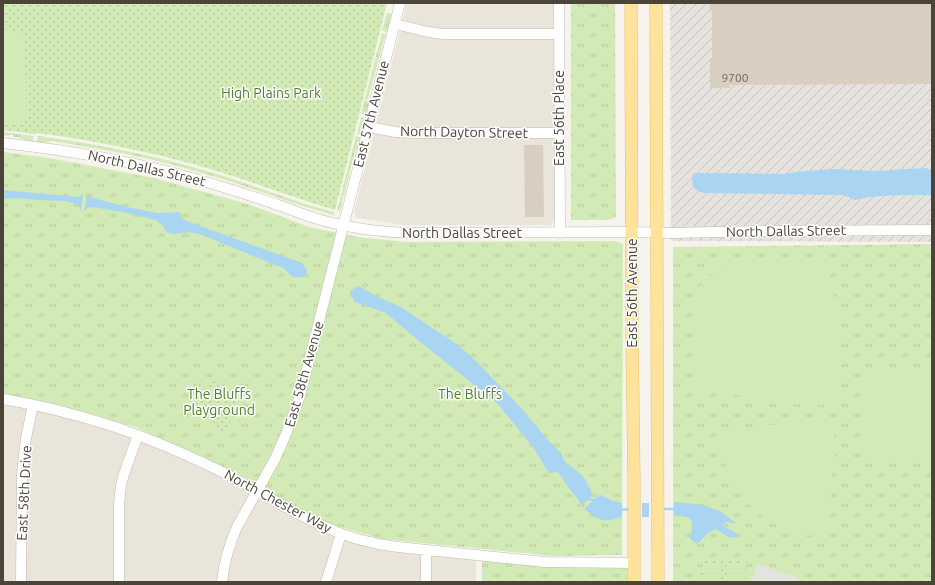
<svg xmlns="http://www.w3.org/2000/svg" width="935" height="585" viewBox="0 0 935 585" font-family="Ubuntu,sans-serif">
  <style>
    .residential { fill: #eae5da }
    .industrial { fill: url(#industrial-furrows) }
    .grass { fill: url(#grass-tufts) }
    .park { fill: url(#park-dots) }
    .garden { fill: #d2eab5 }
    .parking { fill: #e5e3e0 }
    .water { fill: #a9d4f2 }
    .lines { fill: none; stroke-linecap: round; stroke-linejoin: round }
    .stream { stroke: #a9d4f2; stroke-width: 2.5 }
    .building { fill: #d8cfc1 }
    .minor-casing { stroke: #c2bbae; stroke-width: 11 }
    .major-casing { stroke: #e6c16a; stroke-width: 13 }
    .minor { stroke: #fff; stroke-width: 10 }
    .major { stroke: #ffe39c; stroke-width: 12 }
    .labels { text-anchor: middle; dominant-baseline: central; stroke-width: 3; stroke-linejoin: round; paint-order: stroke }
    .number-label { font-size: 12px; fill: #6e675b }
    .park-label { font-size: 14px; fill: #4a7f2a; stroke: #fff }
    .street-label { font-size: 14px; fill: #4b4439; stroke: #fff }
  </style>
  <defs>
    <pattern id="industrial-furrows" width="10" height="10" patternUnits="userSpaceOnUse"><rect width="10" height="10" fill="#e6e2dd"/><path d="M-1 1l2-2M0 10L10 0M9 11l2-2" fill="none" stroke="#c7c3be"/></pattern>
    <pattern id="grass-tufts" width="24" height="20" patternUnits="userSpaceOnUse"><rect width="24" height="20" fill="#d2eab5"/><path d="M3 7l-1-3M5 7V3M7 7l1-3M15 17l-1-3M17 17v-4M19 17l1-3" fill="none" stroke="#b6ca9c"/></pattern>
    <pattern id="park-dots" width="8" height="8" patternUnits="userSpaceOnUse"><rect width="8" height="8" fill="#d2eab5"/><path d="M2 2h.1M6 6h.1" fill="none" stroke="#b6ca9c" stroke-width="1.8" stroke-linecap="round"/></pattern>
  </defs>
  <rect width="100%" height="100%" fill="#f6f3ec"/>
  <path class="residential" d="M407,3h147v217l-2,4 -1,1h-147l-48,-7 -2,-6z
    M3,400l37,8 112,35 185,91 139,23v25h-473z"/>
  <path class="industrial" d="M670,3h262v239l-261,-1z"/>
  <path class="grass" d="M571,3h44l1,214 -8,3h-37z
    M387,13l5,1 -5,18 -5,-2z
    M382,33l4,1 -4,12 -14,53h-1l-1,2 2,1v6l-2,7 -5,-1z
    M361,117l4,1 -4,17 -4,-1z
    M3,132l30,4v5l-8,-1 -7,-3h-4v-2h-5v1l-6,-1z
    M38,136c58,8 116,19 172,36 42,12 82,30 124,40v3c-43,-11 -83,-28 -125,-40 -52,-16 -105,-26 -158,-34l-7,2 -7,-1z
    M356,136l4,1 -2,10 -3,4 -11,45h-2v2h1l-3,13h-3z
    M3,152l46,6 105,20 97,27 58,22 49,10 48,5 208,-1 9,3 -1,311 -69,1 -171,-17 -55,-16 -72,-38 -119,-58 -103,-27 -30,-5z
    M932,244v338h-259v-335z
    M482,559l72,8 74,1v14h-146z"/>
  <path class="park" d="M3,3h384l-52,207c-48,-14 -94,-33 -142,-46 -51,-14 -103,-24 -155,-31l-4,1 -31,-4z
    M214,380l3,1 8,6 10,4 1,2 2,5 -11,32 -3,2 -4,-2 -24,-29 1,-6z
    M701,561h45v21h-45z"/>
  <path class="garden" d="M3,30l19,1 4,44 1,42 -4,6 -20,1z
    M727,260h100l15,86v46l-13,13 -44,-1 -88,-16 1,-100z
    M865,370h67v93h-68z
    M801,423h27l6,6v27l-7,80c-7,0 -14,0 -21,-1 -40,-8 -74,-38 -83,-79 -2,-9 -3,-18 -4,-27z
    M704,563h16v8h-16z
    M726,563h17v8h-17z
    M704,574h16v7h-16z
    M726,574h17v7h-17z"/>
  <path class="parking" d="M757,564l42,14 -1,4h-46z"/>
  <path class="water" d="M926,168l6,3v24c-26,0 -52,-1 -77,5l-6,-3 -7,-2 -138,-2c-11,-3 -13,-7 -11,-19l3,-1 87,1 22,-3 27,-2 42,2z
    M3,190l75,7 5,-3 -2,16 -3,-5 -12,-4 -29,-1 -21,-2 -13,1z
    M87,195l6,3 34,9 31,6 22,-1 1,6 8,4 113,41 5,8 -1,4 -7,3 -8,-2 -6,-7 -85,-35 -12,-2 -15,2 -7,-2 -3,-6 -7,-6 -29,-7 -34,-6 -5,1 -4,3z
    M358,286l20,11 23,10 57,38 20,18 46,48 22,27 15,15 4,9 17,13 4,6 7,14 -12,11 -2,-5 -13,-17 -8,-12 -9,1 -17,-27 -35,-43 -78,-62 -33,-28 -31,-11 -5,-9v-2z
    M601,495l10,5 11,3v14c-4,0 -8,2 -12,3 -10,2 -18,-6 -26,-11l14,-13z
    M674,502l29,3 17,6 17,13 -9,-2 -6,2 3,3 12,7v3c-8,3 -14,-4 -21,-8l-8,4 -11,11 -7,-5c1,-6 5,-19 -3,-22 -3,-1 -9,-1 -13,-1z
    M642,503h7v14h-7z"/>
  <g class="lines">
    <path class="stream" d="M585,498l11,3
      M661,509h15
      M619,510l11,-1"/>
  </g>
  <path class="building" d="M710,3h222v81l-202,1v3h-20v-30h2v-47h-2z
    M524,145h19l1,72h-19z"/>
  <g class="lines">
    <g class="minor-casing">
      <path id="minor" d="M559,3l1,230
        M395,24l33,8 15,2h116
        M368,127l28,5 22,1h141
        M3,143c62,7 125,17 185,34 32,8 62,19 93,29 13,5 26,10 40,14 32,9 66,13 99,13l211,-1 40,1 94,-2 167,-1
        M3,399c36,6 71,15 106,26 37,12 74,28 109,45 36,17 68,40 105,56 23,11 49,18 75,21l147,15 89,1
        M21,582l1,-108 4,-36 7,-33
        M119,582v-77l2,-20 3,-11 14,-39
        M222,582c2,-20 7,-37 15,-55l38,-68 11,-25 14,-38 100,-393
        M326,582l15,-48
        M426,582v-32"/>
    </g>
    <g class="major-casing">
      <path id="major" d="M631,3l1,333 2,143v103
        M656,3l2,579"/>
    </g>
    <use href="#minor" class="minor"/>
    <use href="#major" class="major"/>
  </g>
  <g class="labels">
    <g class="number-label">
      <text x="735" y="77">9700</text>
    </g>
    <g class="park-label">
      <text x="271" y="93">High Plains Park</text>
      <text x="219" y="394">The Bluffs<tspan x="219" dy="16">Playground</tspan></text>
      <text x="470" y="394">The Bluffs</text>
    </g>
    <g class="street-label">
      <text transform="translate(371 114) rotate(-76)">East 57th Avenue</text>
      <text transform="translate(559 118) rotate(-90)">East 56th Place</text>
      <text transform="translate(464 132) rotate(1)">North Dayton Street</text>
      <text transform="translate(147 168) rotate(13)">North Dallas Street</text>
      <text transform="translate(786 231) rotate(-1)">North Dallas Street</text>
      <text x="462" y="233">North Dallas Street</text>
      <text transform="translate(632 293) rotate(-90)">East 56th Avenue</text>
      <text transform="translate(304 374) rotate(-74)">East 58th Avenue</text>
      <text transform="translate(24 493) rotate(-87)">East 58th Drive</text>
      <text transform="translate(278 501) rotate(28)">North Chester Way</text>
    </g>
  </g>
  <rect width="935" height="585" fill="none" stroke="#4b4439" stroke-width="8"/>
</svg>
